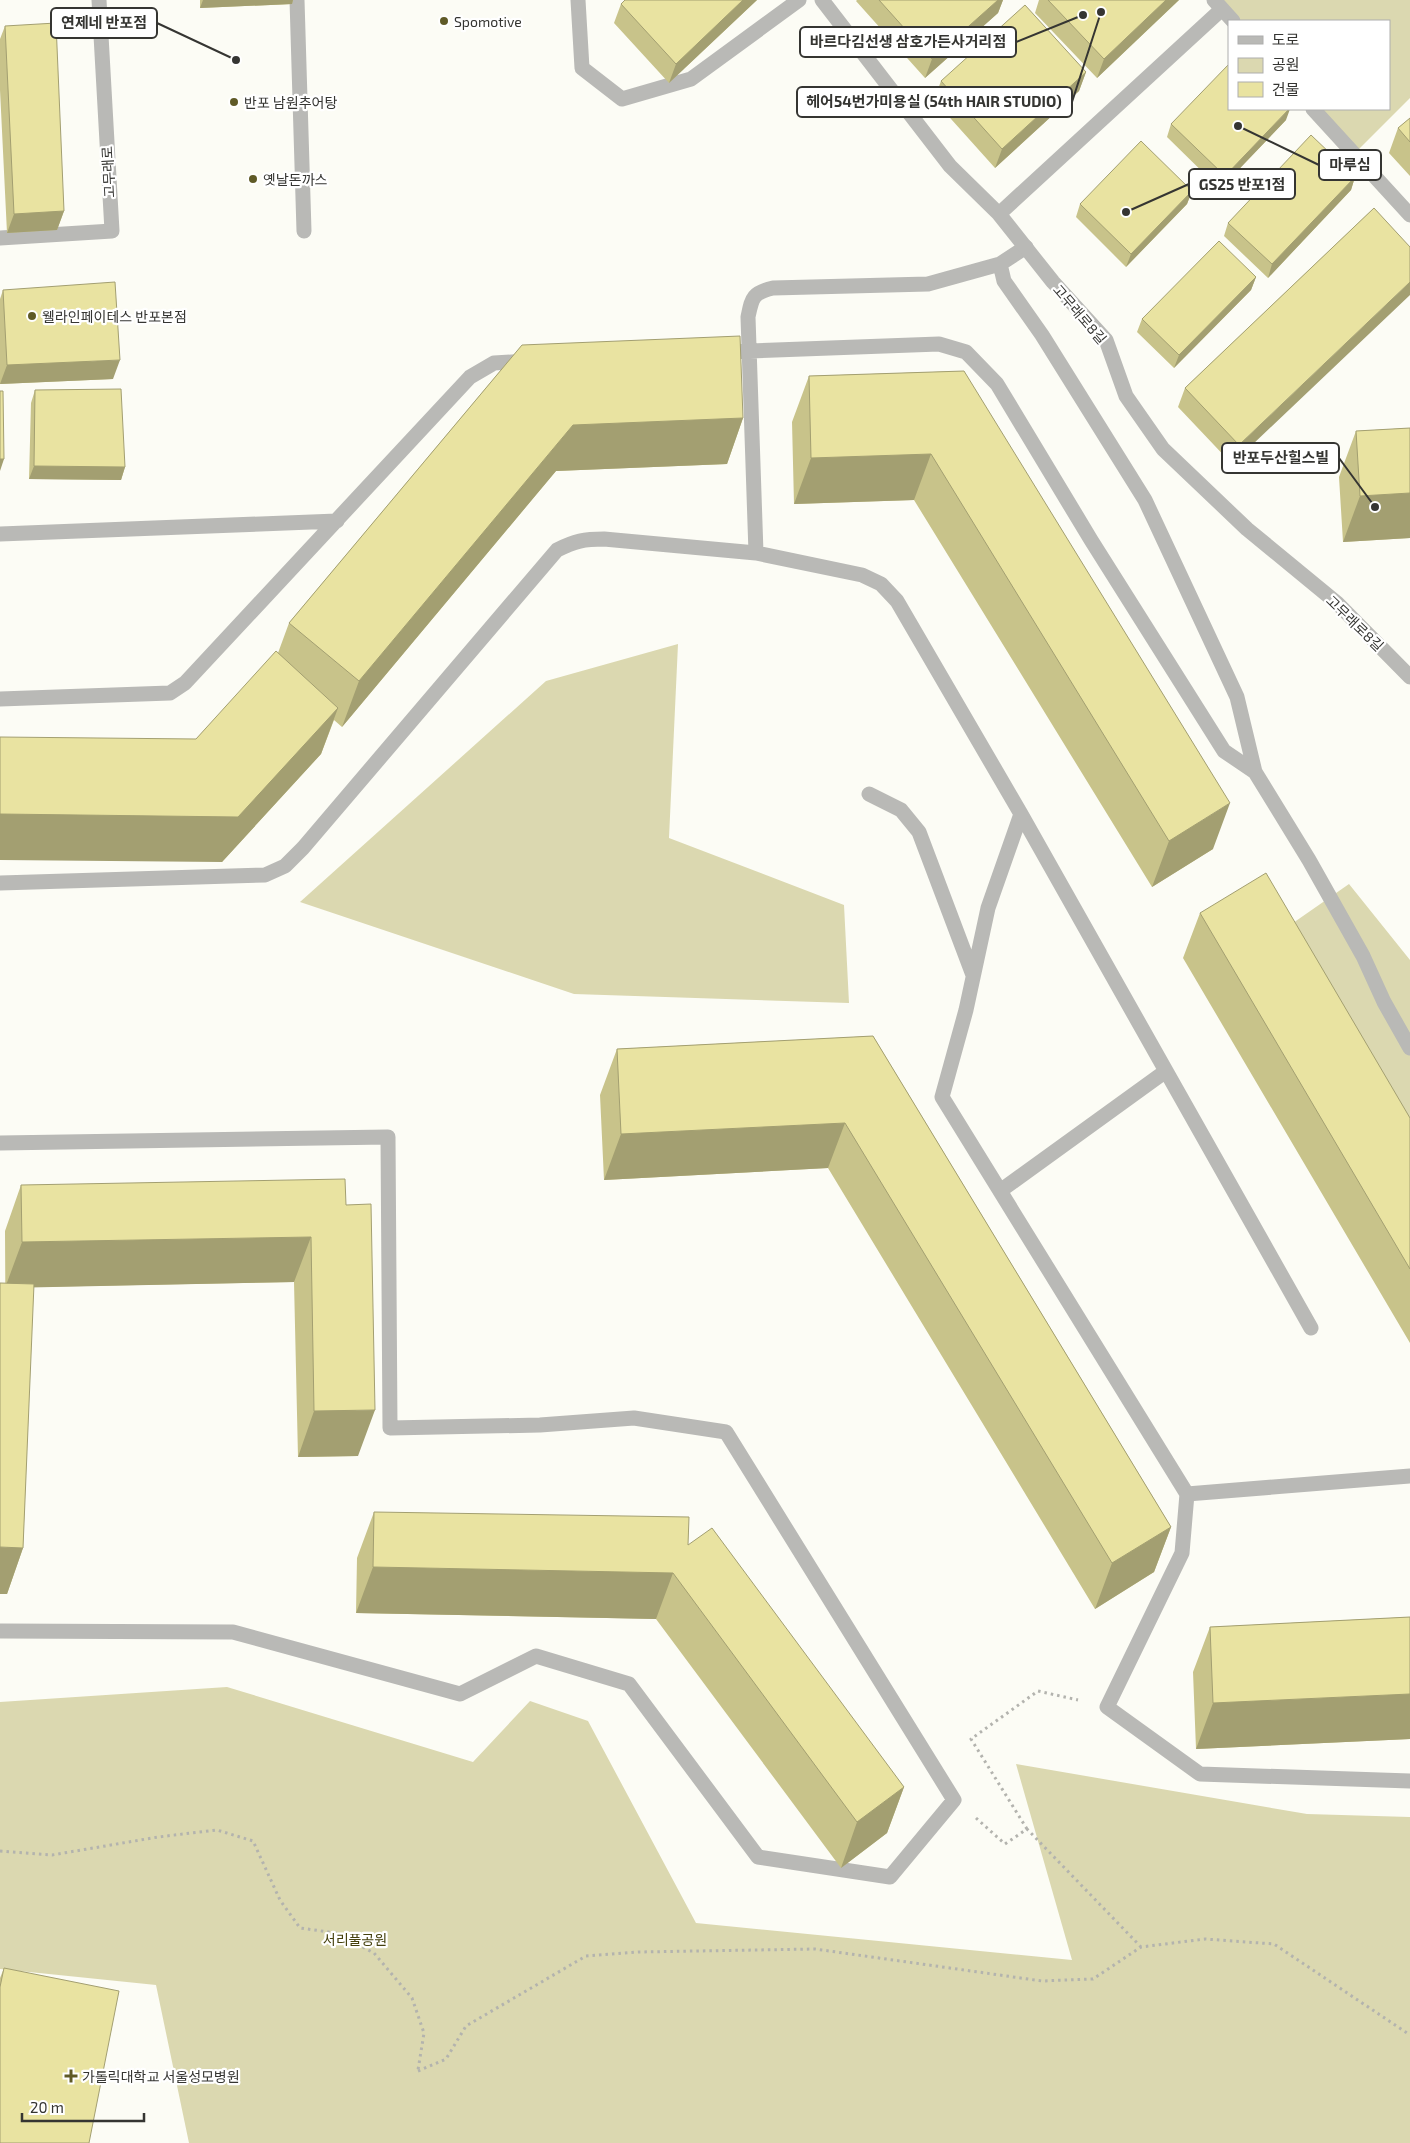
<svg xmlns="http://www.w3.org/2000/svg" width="1410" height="2143" viewBox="0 0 1410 2143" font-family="'Exo 2','Noto Sans KR',sans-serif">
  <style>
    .green { fill: #dbd8b0 }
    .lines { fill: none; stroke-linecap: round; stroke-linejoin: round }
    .path { stroke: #b3b3ae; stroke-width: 3; stroke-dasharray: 2.5 4; stroke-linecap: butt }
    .service { stroke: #b9b9b6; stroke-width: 15 }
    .minor { stroke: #b9b9b6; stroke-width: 15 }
    .wall { fill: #c8c38a }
    .shaded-wall { fill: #a39f71 }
    .building { fill: #e9e3a1; stroke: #a39f71 }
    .poi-dot { fill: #5f5a26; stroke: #fff; stroke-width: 2 }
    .labels { text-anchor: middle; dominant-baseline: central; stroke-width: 4.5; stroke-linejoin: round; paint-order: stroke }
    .poi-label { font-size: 14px; fill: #353532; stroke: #fff; text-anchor: start }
    .street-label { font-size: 14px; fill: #353532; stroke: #fff }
    .park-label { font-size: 14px; fill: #46410e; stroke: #fff }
    .leader { fill: none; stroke: #353532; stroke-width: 2 }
    .callout-dot { fill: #353532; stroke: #fff; stroke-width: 2 }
    .callout { fill: #fff; stroke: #353532; stroke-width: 2 }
    .callout-label { font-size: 15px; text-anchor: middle; font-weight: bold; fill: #353532 }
  </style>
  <rect width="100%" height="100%" fill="#fcfcf5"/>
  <path class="green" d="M1214,0h196v98l-56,56 -41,-45h76v-88h-156z
    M678,644l-9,194 175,67 5,98 -275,-9 -274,-92 246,-221z
    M1349,884l61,76v184l-147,-200z
    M227,1687l246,75 57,-61 58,20 108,202 376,37 -56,-196 291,50 103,3v326h-1221l-33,-158 -156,-16v-267z"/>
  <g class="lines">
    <path class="path" d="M976,1818l29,26 22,-15 114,118
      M1027,1829l-56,-90 67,-48 40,9
      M0,1851l52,4 106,-18 59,-7 36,11 27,59 20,28 36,5 38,20 38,45 12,35 -6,37
      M418,2071l28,-12 20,-33 120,-70 52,-4 177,-3 227,32 51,-2 48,-32 64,-8 69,5 136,91"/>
    <path class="service" d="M1026,247l-26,17 4,17 38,54 103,165 92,197 18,75 54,88 54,96 21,46 26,46
      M722,352l217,-8 27,8 31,32 94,156 133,211 31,21
      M0,534l337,-13
      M756,553l-8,-236c4,-19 4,-24 25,-29l155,-4 72,-20
      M0,699l170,-6 15,-10 285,-306 24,-14 33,-2
      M869,794l32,16 18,22 54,143
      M1021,814l-33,94 -22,102 -24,87 245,397 223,-18
      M0,883l265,-8 20,-9 18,-18 254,-298c18,-9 27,-11 47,-11l152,14 106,22 19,9 16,17 124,213 290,514
      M0,1143l388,-6 2,291 150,-3 94,-7 92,14 228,368 -64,77 -132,-20 -129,-173 -93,-28 -76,38 -227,-62 -233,-1
      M1000,1191l166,-120
      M1187,1494l-5,59 -75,154 93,67 210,7"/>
    <path class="minor" d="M297,0l7,231
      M578,0l4,68 40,31 69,-20 108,-79
      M822,0l128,166 49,48 54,68 53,58 20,56 37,53 84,80 90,74 73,74
      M1214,0l19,21
      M1313,109l97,106
      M999,214l223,-205
      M0,238l112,-7 -13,-231"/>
  </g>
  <path class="wall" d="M200,0h93l-1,4 -92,4z
    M625,0h132l-88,83 -55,-60 7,-19z
    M857,0h146l-5,13 -73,65 -69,-77z
    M1039,0h140l-82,78 -62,-65z
    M5,26l59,185 -7,19 -50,3 -7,-143v-51z
    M1086,72l-7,19 -84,77 -61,-68 7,-19z
    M1410,118v58l-21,-23 9,-25z
    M1286,120l-66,69 -53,-52 4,-13z
    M1355,177l-4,13 -83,88 -44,-42 4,-13z
    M1192,191l-5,13 -61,63 -50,-50 4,-13z
    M1374,208l-142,256 -54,-57 7,-19z
    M1256,277l-5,13 -77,78 -37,-36 5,-13z
    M3,290l110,89 -113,5v-85z
    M522,345l221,73 -16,46 -171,7 -214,256 -8,-7 -13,34 -99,108 -26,-123 82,-86 11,-30z
    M964,371l249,478 -61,38 -238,-387 -120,4 -2,-82 17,-46z
    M35,390l90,77 -4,13 -92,-1 2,-76z
    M1410,428v110l-67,4 -4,-65 17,-46z
    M1200,913l210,205v225l-227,-385z
    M873,1036l298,491 -17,45 -59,37 -267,-441 -224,12 -4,-85 17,-46z
    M21,1185l325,20 12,251 -60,1 -4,-175 -261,5 -10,261 -16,46 -2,-363z
    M374,1512l314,33 216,242 -17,46 -46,35 -185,-249 -300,-6 1,-55z
    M1410,1617v122l-214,10 -3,-77 17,-45z
    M4,1968l-4,175v-165z"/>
  <path class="shaded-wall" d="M203,0h90l-1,4 -92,4z
    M743,0h14l-88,83 7,-19z
    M998,0h5l-5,13 -73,65 7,-19z
    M1166,0h13l-82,78 7,-19z
    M1086,72l-7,19 -84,77 7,-19z
    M1289,109h1l-4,11 -66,69 5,-13z
    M1355,177l-4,13 -83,88 4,-14z
    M1192,191l-5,13 -61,63 5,-13z
    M64,211l-7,19 -50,3 7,-19z
    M1256,277l-5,13 -77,78 5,-13z
    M1410,282v13l-178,169 7,-19z
    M120,360l-7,19 -113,5 7,-19z
    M743,418l-16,46 -171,7 -214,256 17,-46 214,-256z
    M931,454l-17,46 -120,4 17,-46z
    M0,459h4l-4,12z
    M34,466l91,1 -4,13 -92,-1z
    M1410,493v45l-67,4 17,-46z
    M338,708l-17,46 -99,108 -222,-2v-46z
    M1230,803l-17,46 -61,38 17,-46z
    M845,1123l-17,45 -224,12 17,-46z
    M311,1237l-17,45 -289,6 17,-46z
    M375,1410l-17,46 -60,1 16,-46z
    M1171,1527l-17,45 -59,37 17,-46z
    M0,1547l23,1 -16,46h-7z
    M373,1567l300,6 -17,46 -300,-6z
    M1410,1694v45l-214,10 17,-46z
    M904,1787l-17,46 -46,35 16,-46z"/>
  <path class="building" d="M625,0h118l-67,64 -55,-60z
    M879,0h119l-66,59z
    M1048,0h118l-62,59z
    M1025,5l61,67 -84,77 -61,-68z
    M56,23l8,188 -50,3 -9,-188z
    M1229,64v45h60l-64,67 -54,-52z
    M1410,118v24l-12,-14z
    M1311,135l44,42 -83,87 -44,-41z
    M1141,141l51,50 -61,63 -51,-50z
    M1374,208l36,39v35l-171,163 -54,-57z
    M1219,241l37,36 -77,78 -37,-36z
    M115,282l5,78 -113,5 -4,-75z
    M740,336l3,82 -170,7 -214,256 -70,-58 233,-278z
    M964,371l266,432 -61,38 -238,-387 -120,4 -2,-82z
    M121,389l4,78 -91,-1 1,-76z
    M0,391h3l1,68h-4z
    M1410,428v65l-50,3 -4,-65z
    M276,651l62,57 -100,109 -238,-3v-77l196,2z
    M1266,873l144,245v151l-210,-356z
    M873,1036l298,491 -59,36 -267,-440 -224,11 -4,-85z
    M345,1179l1,26 25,-1 4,206 -61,1 -3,-174 -289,5 -1,-57z
    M0,1283l34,1 -11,264 -23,-1z
    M374,1512l315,5 -1,28 24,-17 192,259 -47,35 -184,-249 -300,-6z
    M1410,1617v77l-197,9 -3,-76z
    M4,1968l115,23 -30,152h-89v-156z"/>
  <g class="poi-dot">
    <circle cx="444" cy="21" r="5"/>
    <circle cx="234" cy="102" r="5"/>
    <circle cx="253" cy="179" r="5"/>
    <circle cx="32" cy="316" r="5"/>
    <path d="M68.5 2068.5h5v5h5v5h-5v5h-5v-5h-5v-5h5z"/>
  </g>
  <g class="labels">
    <g class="poi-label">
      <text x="454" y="21">Spomotive</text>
      <text x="244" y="102">반포 남원추어탕</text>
      <text x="263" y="179">옛날돈까스</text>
      <text x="42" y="316">웰라인페이테스 반포본점</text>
      <text x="82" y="2076">가톨릭대학교 서울성모병원</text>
    </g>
    <g class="street-label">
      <text transform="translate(108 172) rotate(-93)">고무래로</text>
      <text transform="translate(1080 314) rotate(49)">고무래로8길</text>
      <text transform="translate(1355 623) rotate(44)">고무래로8길</text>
    </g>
    <g class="park-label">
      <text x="355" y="1939">서리풀공원</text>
    </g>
  </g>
  <path class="leader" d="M236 60L157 23M1083 15L1016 42M1101 12L1072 102M1238 126L1319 165M1126 212L1189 184M1375 507L1339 458"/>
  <g class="callout-dot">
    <circle cx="236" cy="60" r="5"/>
    <circle cx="1083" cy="15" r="5"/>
    <circle cx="1101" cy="12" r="5"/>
    <circle cx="1238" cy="126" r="5"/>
    <circle cx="1126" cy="212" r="5"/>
    <circle cx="1375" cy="507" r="5"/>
  </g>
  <g class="callout">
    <rect x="51" y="8" width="106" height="30" rx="5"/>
    <rect x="800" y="27" width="216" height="30" rx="5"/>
    <rect x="797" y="87" width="275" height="30" rx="5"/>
    <rect x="1319" y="150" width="62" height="30" rx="5"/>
    <rect x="1189" y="169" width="106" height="30" rx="5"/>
    <rect x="1222" y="443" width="117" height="30" rx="5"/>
  </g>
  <g class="callout-label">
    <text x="104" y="28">연제네 반포점</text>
    <text x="908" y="47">바르다김선생 삼호가든사거리점</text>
    <text x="934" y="107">헤어54번가미용실 (54th HAIR STUDIO)</text>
    <text x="1350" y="170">마루심</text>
    <text x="1242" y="190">GS25 반포1점</text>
    <text x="1281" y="463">반포두산힐스빌</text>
  </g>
  <rect x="1228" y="20" width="162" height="90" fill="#ffffff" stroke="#aeaead"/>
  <rect x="1238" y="36" width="25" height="8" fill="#b9b9b6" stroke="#aeaead"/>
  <text x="1272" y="45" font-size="15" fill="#353532">도로</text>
  <rect x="1238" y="58" width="25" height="15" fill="#dbd8b0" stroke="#aeaead"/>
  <text x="1272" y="70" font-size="15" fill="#353532">공원</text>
  <rect x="1238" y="82" width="25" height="15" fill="#e9e3a1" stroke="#aeaead"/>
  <text x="1272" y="95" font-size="15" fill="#353532">건물</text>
  <path d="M22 2113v8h122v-8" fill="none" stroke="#353532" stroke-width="2.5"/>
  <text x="30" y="2113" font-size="15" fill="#353532" stroke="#ffffff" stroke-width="4" paint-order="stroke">20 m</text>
</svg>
